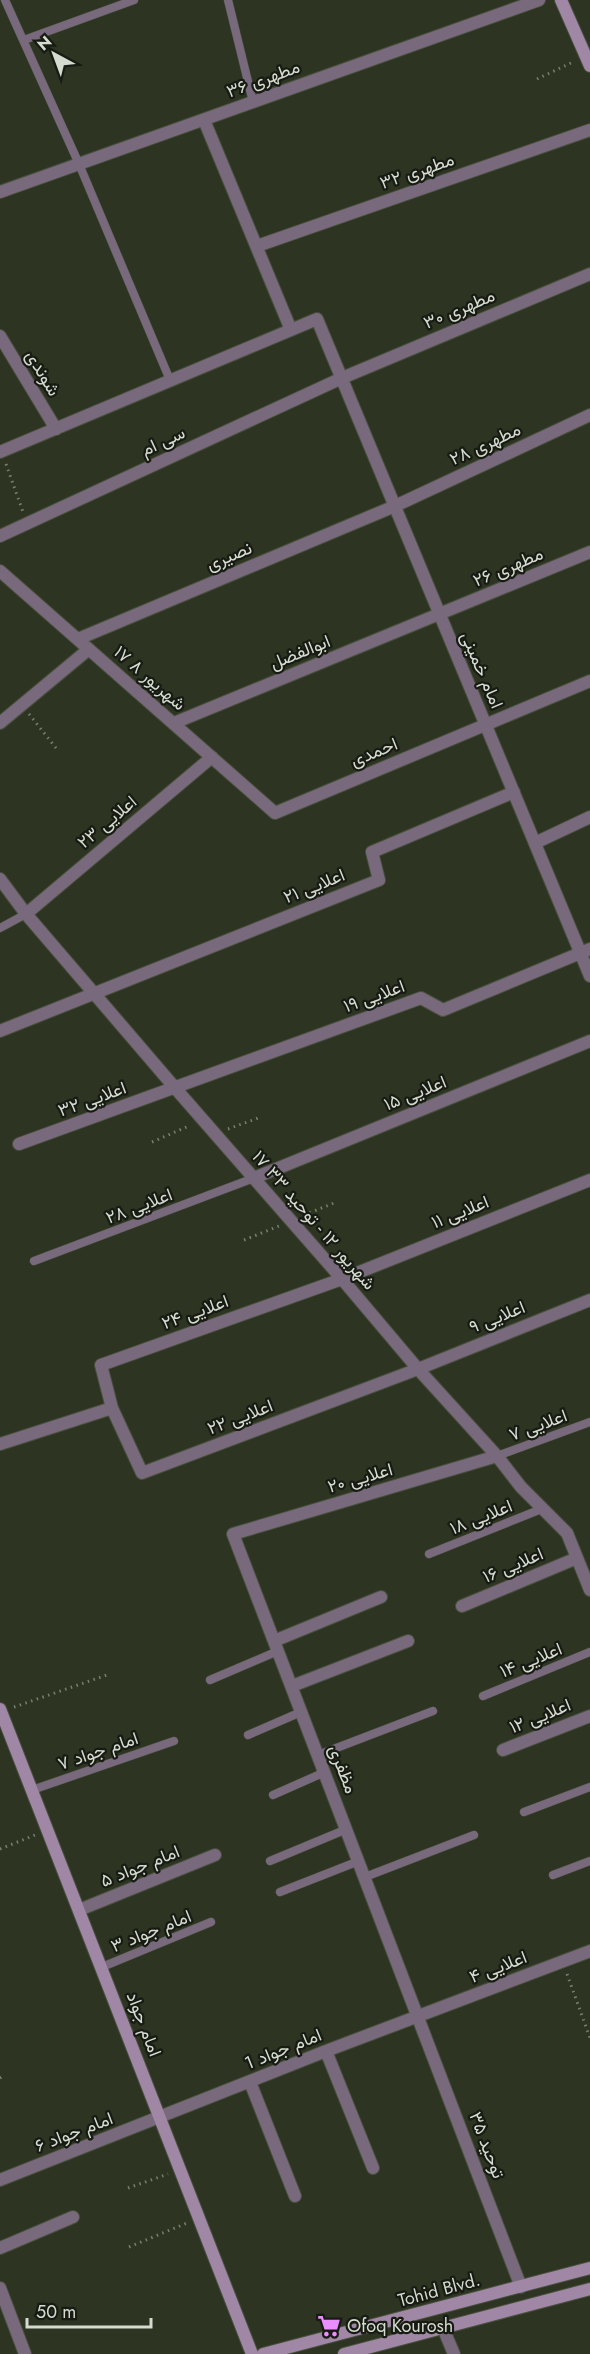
<svg xmlns="http://www.w3.org/2000/svg" width="590" height="2354" viewBox="0 0 590 2354" font-family="Jost,Vazirmatn,sans-serif">
  <style>
    .lines { fill: none; stroke-linecap: round; stroke-linejoin: round }
    .lane-casing { stroke: #48503e; stroke-width: 9 }
    .street-casing { stroke: #48503e; stroke-width: 14 }
    .secondary-casing { stroke: #48503e; stroke-width: 14 }
    .path { stroke: #777f6f; stroke-width: 3; stroke-dasharray: 1.5 4.5; stroke-linecap: butt }
    .lane { stroke: #79697c; stroke-width: 8 }
    .street { stroke: #79697c; stroke-width: 12 }
    .secondary { stroke: #a187a6; stroke-width: 12 }
    .labels { text-anchor: middle; dominant-baseline: central; stroke-width: 4.5; stroke-linejoin: round; paint-order: stroke }
    .street-label { font-size: 18px; fill: #d5dbcf; stroke: #171b13 }
    .poi-label { font-size: 18px; fill: #d5dbcf; stroke: #171b13; text-anchor: start }
  </style>
  <rect width="100%" height="100%" fill="#2d3522"/>
  <g class="lines">
    <g class="lane-casing">
      <path id="lane" d="M5,0l74,164 91,216
        M228,0l25,102
        M24,40l110,-40
        M0,928l26,-14
        M34,1261l220,-83
        M497,1456l93,-34
        M429,1554l115,-46
        M210,1680l68,-29
        M483,1696l107,-44
        M248,1735l53,-23
        M318,1755l115,-44
        M32,1790l142,-49
        M273,1795l52,-23
        M524,1812l66,-25
        M270,1861l77,-32
        M553,1875l37,-14
        M365,1877l109,-42
        M280,1892l79,-31
        M102,1967l109,-45"/>
    </g>
    <g class="street-casing">
      <path id="street" d="M204,120l87,210
        M0,192l539,-192
        M257,246l333,-116
        M0,336l56,93
        M0,452l317,-133 273,657
        M0,536l342,-158 248,-104
        M0,571l275,242 315,-132
        M78,639l317,-133 195,-91
        M0,723l89,-74
        M174,723l416,-171
        M535,843l55,-26
        M0,879l26,35 150,175 166,190 76,90 79,87 24,31 46,46 23,57
        M26,914l186,-157
        M0,1031l379,-151 -7,-28 142,-60
        M19,1144l402,-146 22,12 147,-61
        M254,1178l336,-137
        M590,1180l-248,99 -241,86 11,43 30,65 276,-104 172,-69
        M0,1444l112,-36
        M497,1456l-264,78 288,753
        M462,1606l115,-48
        M274,1641l107,-44
        M292,1686l116,-45
        M503,1750l87,-34
        M79,1910l136,-55
        M326,2051l47,117
        M250,2082l45,114
        M0,2180l326,-129 264,-100
        M0,2248l73,-31
        M0,2288l25,66
        M443,2328l11,26"/>
    </g>
    <g class="secondary-casing">
      <path id="secondary" d="M561,0l29,66
        M0,1709l252,645
        M263,2354l327,-86
        M344,2354l246,-65"/>
    </g>
    <path class="path" d="M537,79l36,-17
      M6,464l17,48
      M29,714l27,34
      M228,1129l33,-12
      M152,1142l37,-16
      M304,1215l30,-12
      M244,1240l35,-14
      M14,1707l93,-32
      M0,1849l35,-14
      M567,1974l23,64
      M0,2078l4,-2
      M128,2188l40,-14
      M129,2247l58,-24"/>
    <use href="#lane" class="lane"/>
    <use href="#street" class="street"/>
    <use href="#secondary" class="secondary"/>
  </g>
  <defs>
    <g id="supermarket-bare" transform="scale(1.8)"><path d="M-6-5.5h2.5l.6 2H6L4.5 2H-2.5L-4.4-4H-6ZM-1.5 3.2a1.3 1.3 0 1 0 .1 0ZM3 3.2a1.3 1.3 0 1 0 .1 0Z" fill="#ea8dfd" stroke="#171b13" stroke-width="2.5" paint-order="stroke"/></g>
  </defs>
  <g fill-rule="evenodd">
    <use href="#supermarket-bare" x="329" y="2326"/>
  </g>
  <g class="labels">
    <g class="street-label">
      <text transform="translate(263 79) rotate(-20)">مطهری ۳۶</text>
      <text transform="translate(417 171) rotate(-19)">مطهری ۳۲</text>
      <text transform="translate(459 309) rotate(-23)">مطهری ۳۰</text>
      <text transform="translate(43 373) rotate(59)">شوندی</text>
      <text transform="translate(163 441) rotate(-25)">سی ام</text>
      <text transform="translate(485 444) rotate(-25)">مطهری ۲۸</text>
      <text transform="translate(229 556) rotate(-23)">نصیری</text>
      <text transform="translate(508 567) rotate(-23)">مطهری ۲۶</text>
      <text transform="translate(300 652) rotate(-22)">ابوالفضل</text>
      <text transform="translate(482 670) rotate(67)">امام خمینی</text>
      <text transform="translate(150 678) rotate(41)">۱۷ شهریور ۸</text>
      <text transform="translate(374 752) rotate(-22)">احمدی</text>
      <text transform="translate(107 822) rotate(-40)">اعلایی ۲۳</text>
      <text transform="translate(314 886) rotate(-22)">اعلایی ۲۱</text>
      <text transform="translate(374 996) rotate(-20)">اعلایی ۱۹</text>
      <text transform="translate(415 1093) rotate(-22)">اعلایی ۱۵</text>
      <text transform="translate(92 1099) rotate(-20)">اعلایی ۳۲</text>
      <text transform="translate(139 1206) rotate(-21)">اعلایی ۲۸</text>
      <text transform="translate(460 1212) rotate(-22)">اعلایی ۱۱</text>
      <text transform="translate(314 1220) rotate(49)">۱۷ شهریور ۱۲ - توحید ۳۳</text>
      <text transform="translate(195 1312) rotate(-20)">اعلایی ۲۴</text>
      <text transform="translate(497 1317) rotate(-22)">اعلایی ۹</text>
      <text transform="translate(240 1417) rotate(-21)">اعلایی ۲۲</text>
      <text transform="translate(538 1425) rotate(-20)">اعلایی ۷</text>
      <text transform="translate(360 1478) rotate(-16)">اعلایی ۲۰</text>
      <text transform="translate(481 1517) rotate(-22)">اعلایی ۱۸</text>
      <text transform="translate(513 1565) rotate(-23)">اعلایی ۱۶</text>
      <text transform="translate(531 1660) rotate(-22)">اعلایی ۱۴</text>
      <text transform="translate(540 1716) rotate(-22)">اعلایی ۱۲</text>
      <text transform="translate(98 1751) rotate(-19)">امام جواد ۷</text>
      <text transform="translate(343 1769) rotate(69)">مظفری</text>
      <text transform="translate(140 1866) rotate(-22)">امام جواد ۵</text>
      <text transform="translate(151 1931) rotate(-22)">امام جواد ۳</text>
      <text transform="translate(498 1967) rotate(-21)">اعلایی ۴</text>
      <text transform="translate(144 2024) rotate(69)">امام جواد</text>
      <text transform="translate(283 2049) rotate(-22)">امام جواد 1</text>
      <text transform="translate(74 2132) rotate(-21)">امام جواد ۶</text>
      <text transform="translate(487 2145) rotate(69)">توحید ۳۵</text>
      <text transform="translate(439 2290) rotate(-15)">Tohid Blvd.</text>
    </g>
    <g class="poi-label">
      <text x="347" y="2326">Ofoq Kourosh</text>
    </g>
  </g>
  <g transform="translate(54 54) rotate(319)" stroke="#171b13" stroke-width="4.5" paint-order="stroke">
  <path d="M0-4.5L10 22L0 15L-10 22Z" fill="#d5dbcf"/>
  <text y="-9" font-size="16" font-weight="bold" text-anchor="middle" fill="#d5dbcf">N</text>
  </g>
  <path d="M27 2318v9h124v-9" fill="none" stroke="#d5dbcf" stroke-width="3"/>
  <text x="36" y="2318" font-size="18" fill="#d5dbcf" stroke="#171b13" stroke-width="4.5" paint-order="stroke">50 m</text>
</svg>
